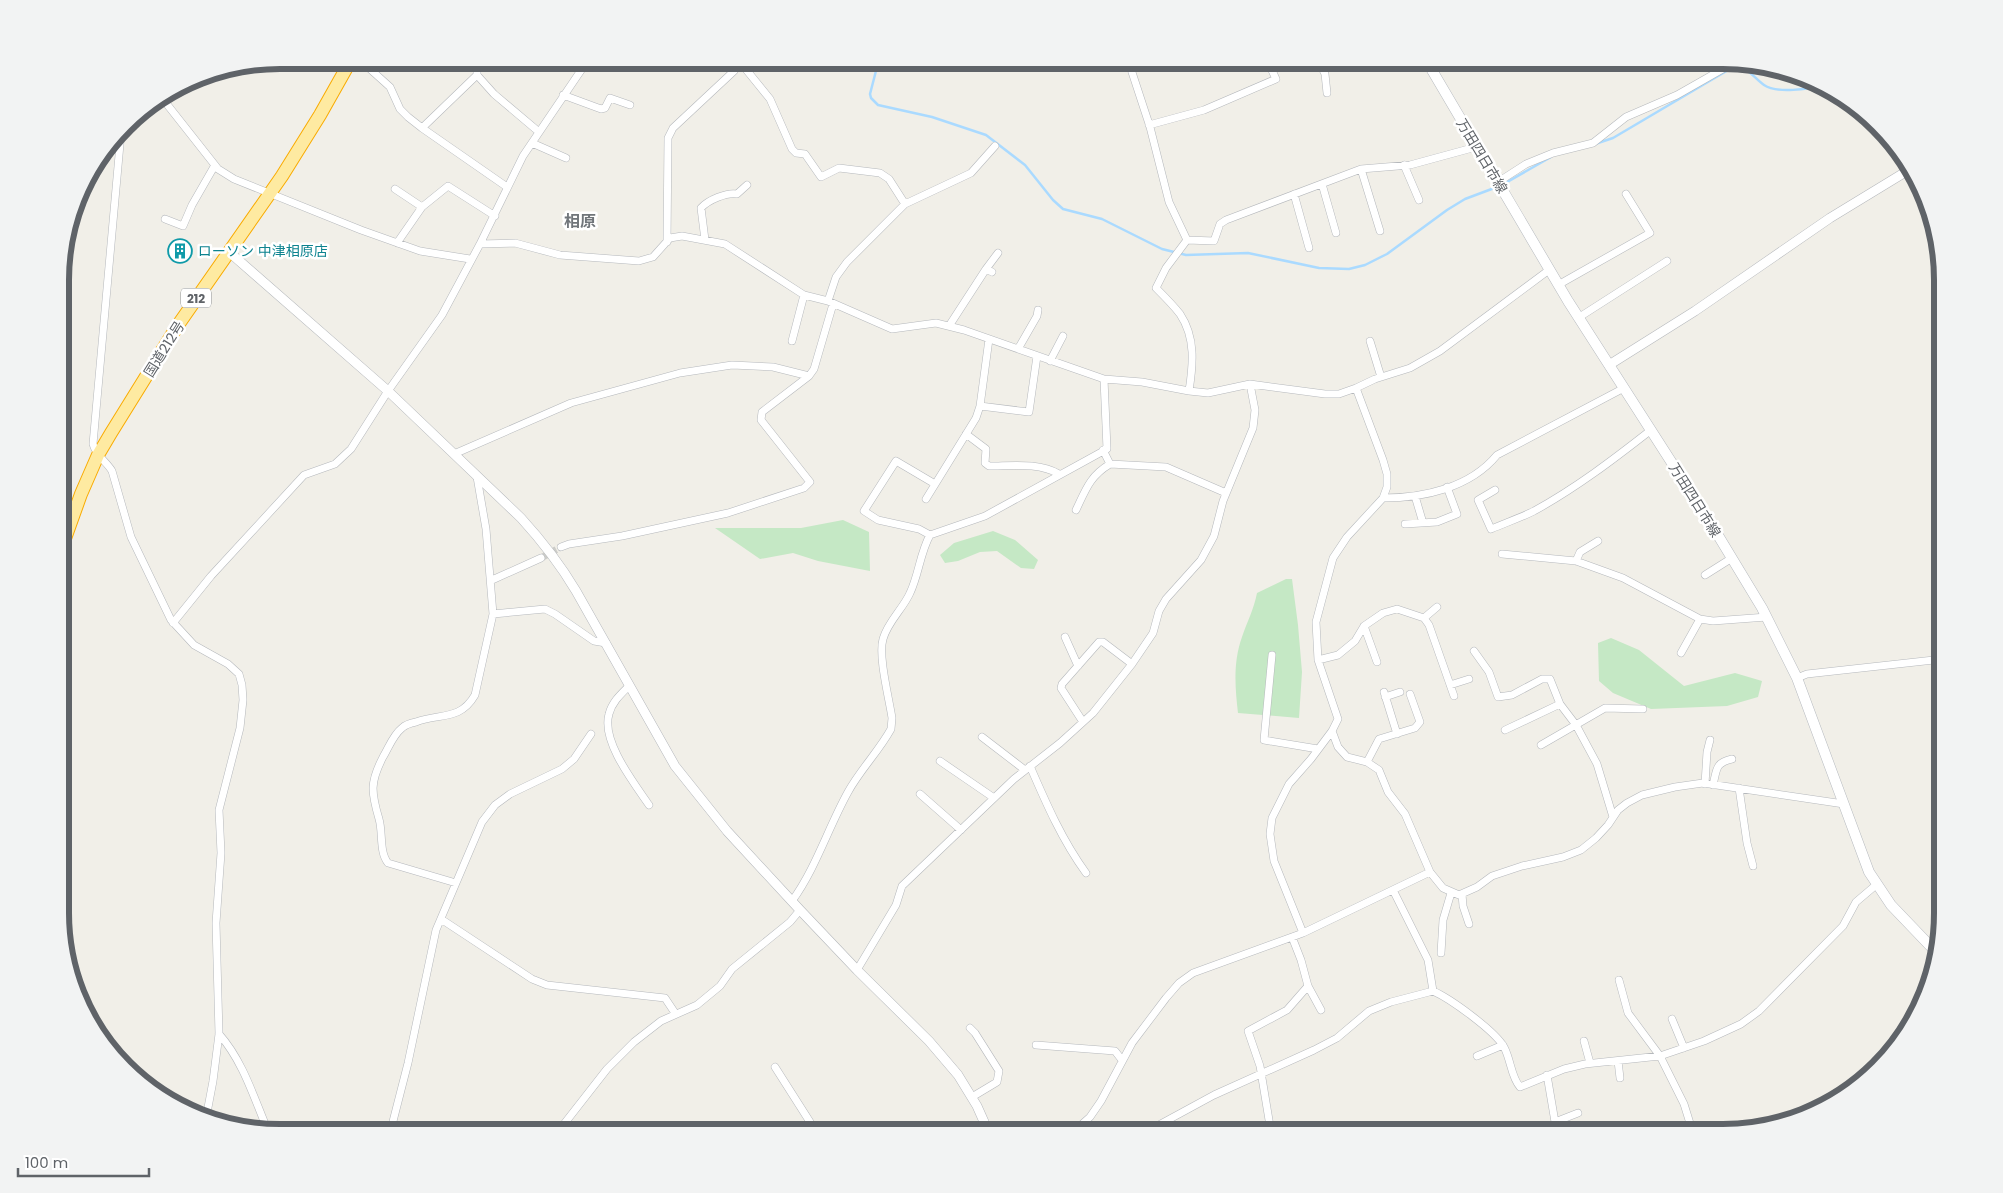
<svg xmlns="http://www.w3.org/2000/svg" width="2003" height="1193" viewBox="0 0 2003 1193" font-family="Poppins,'Noto Sans JP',sans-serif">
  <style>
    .green { fill: #c5e8c5 }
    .water { fill: #aadaff }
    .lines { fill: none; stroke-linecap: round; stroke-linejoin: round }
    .stream { stroke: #aadaff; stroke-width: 2.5 }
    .minor-tunnel { stroke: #ccccc8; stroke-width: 7; stroke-dasharray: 7 3.5; stroke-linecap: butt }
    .minor-casing { stroke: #b5b8bc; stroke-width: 8 }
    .tertiary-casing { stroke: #b5b8bc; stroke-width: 10 }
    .secondary-casing { stroke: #b6babf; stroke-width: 11 }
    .trunk-casing { stroke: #f9ab00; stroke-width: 14 }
    .minor { stroke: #fff; stroke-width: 7 }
    .tertiary { stroke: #fff; stroke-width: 9 }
    .secondary { stroke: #fff; stroke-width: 10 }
    .trunk { stroke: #feeaa1; stroke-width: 12 }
    .labels { text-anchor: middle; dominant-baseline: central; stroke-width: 5; stroke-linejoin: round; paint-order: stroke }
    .shield { fill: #fff; stroke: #8f9295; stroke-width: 1 }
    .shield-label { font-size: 12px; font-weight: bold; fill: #5f6368 }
    .street-label { font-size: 14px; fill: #5f6368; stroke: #fff }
    .culture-label { font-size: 14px; fill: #0d838f; stroke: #fff; text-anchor: start }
    .quarter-label { font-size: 16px; font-weight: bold; fill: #70757a; stroke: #fff }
    .rim { fill: none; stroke: #5f6368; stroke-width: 6 }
  </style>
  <rect width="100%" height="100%" fill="#f1efe8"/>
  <path class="green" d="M843,520l26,12 1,39 -52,-10 -25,-8 -33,6 -45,-31h86z
    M993,531l22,9 23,20 -4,9 -13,-1 -24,-17 -17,1 -22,9 -13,2 -5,-8 14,-12z
    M1286,579h6l6,46 4,47 -3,46 -61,-5c-3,-26 -5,-51 4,-76 5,-15 12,-28 15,-44z
    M1611,638l28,12 45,36 51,-13 27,8 -4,16 -31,9 -76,3 -38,-16 -14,-12 -1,-38z"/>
  <path class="water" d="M70,223l-3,31 4,8 -9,147v-158z"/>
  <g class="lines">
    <path class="stream" d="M877,60v7l-7,27 1,4 7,7 54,12 54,18 39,30 28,35 10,9 39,10 60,30 24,6 62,-2 71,15 30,1 16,-4 22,-11 60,-44 18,-11 32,-12
      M1595,144l18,-6 122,-72c12,0 20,13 29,19 13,9 45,4 59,0
      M1502,185l49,-28"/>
    <path class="minor-tunnel" d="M541,558l20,-11"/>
    <g class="minor-casing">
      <path id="minor" d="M360,60l30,27 10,22 8,8 14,11
        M487,60l-10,10v5l17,19 45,38
        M1128,60l22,67 19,75 18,38
        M1318,60l7,14 2,19
        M740,62l30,37 22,50 4,4 9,1 16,23 18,-9 41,5 9,6 16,25
        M1758,65l27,9 7,-1
        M743,67l11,-7
        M477,75l-55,53 85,59
        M563,95l38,14 4,-1 5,-10 20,7
        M162,98l56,71 16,10 127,51 59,21 50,8
        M1149,125l55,-15 72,-31 -6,-13 3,-6
        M121,133l-28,311c3,12 13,17 19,27l19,66 40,83 23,25 34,19 11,10 3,11 1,15 -3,28 -21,82 2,43 -5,70 3,111 -6,47 -7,37
        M532,143l34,15
        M1404,165l15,35
        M1361,169l19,62
        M1498,182l28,-18 27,-11 40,-10 33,-26 51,-22 51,-29 12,-4
        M1322,184l14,49
        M395,189l27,18 -25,36
        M1294,194l15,54
        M422,207l26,-21 47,30
        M165,219l18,7 9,-21 23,-40
        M705,240l-4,-32c7,-8 26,-16 36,-14l10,-9
        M1187,240l27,1 6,-17 6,-4 135,-51 49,-4 66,-18
        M1187,240l-21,28 -10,20c8,8 17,17 24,26 16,24 13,51 9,77
        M667,242l1,-104 5,-10 61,-57 7,-11
        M480,244l43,-88 65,-96
        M986,269l12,-16
        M1558,285l92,-52 -24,-39
        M828,301l8,-24 11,-15 58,-58 66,-31 24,-27
        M1578,318l89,-57
        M949,326l37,-57 6,3
        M989,339l-9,67 49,6 8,-56
        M792,341l12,-46
        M1370,341l11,36
        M1018,349l19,-33 1,-6
        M1050,361l13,-25
        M966,434l20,15 -1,14 4,3c22,0 50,-4 70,8
        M1103,450l7,14 56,3 60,26
        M454,454l117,-51 109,-30 52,-8 41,2 36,9 5,-7 19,-65
        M1495,490l-17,10 13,29c14,-6 29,-11 43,-18 42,-23 80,-52 117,-81
        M1415,496l8,27
        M1383,498c40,0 87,-10 114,-43l127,-67
        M926,499l50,-81 4,-12
        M1076,510c10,-21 14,-34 34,-46
        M1405,524l32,-2 20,-8 -10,-27
        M930,535l-11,-6 -41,-9 -14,-9 32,-50 39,23
        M561,547l8,-3 53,-8 106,-23 76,-25 6,-6 -49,-62 1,-8 47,-36
        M1502,554l74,7 47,17 77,41 13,2 54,-4
        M1576,561l4,-9 18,-11
        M1705,575l27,-17
        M492,580l49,-22
        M493,614l52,-5 10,5 39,27 12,2
        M1424,618l5,7 25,71
        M173,623l38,-47 93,-101 31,-11 16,-15 37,-58 54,-76 38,-71 35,-1 45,12 79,6 14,-4 17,-19 12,-2 43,8 79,51 24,6 64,28 44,-6 28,7 140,49 38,3 47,9 19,2 42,-9 75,10h14l17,-6 19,-9 35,-11 30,-17 109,-81
        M1364,626l13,36
        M1065,637l13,29
        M1474,651l15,21 9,25 14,-2 30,-16h8l10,25 16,21 21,39 16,53
        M1681,653l19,-34
        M1272,655l-8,85 54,9
        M1318,660l20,-5 17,-14 9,-15 19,-13 14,-4 27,9 13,-11
        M1797,678l10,-4 136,-15
        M1450,685l19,-6
        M629,686c-8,8 -17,16 -20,28 -8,27 25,69 40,91
        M1384,692l13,42
        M1385,697l15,-5
        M1083,722l-22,-34 1,-4 37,-42h4l29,22
        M1505,730l55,-26
        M1332,731l6,16 9,10 20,5 12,8 9,22 17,22 25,58 13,16 16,7 18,-8 15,-11 30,-10 41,-9 18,-7 15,-12 12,-13 10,-15 9,-7 15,-8 33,-8 28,-4 141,21
        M982,737l43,33
        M1541,745l64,-37 38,1
        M940,761l54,37
        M1367,762l12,-23 36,-11 5,-6 -10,-28
        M1030,766c16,37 32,74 56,107
        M1705,784l2,-32 3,-12
        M1713,785c4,-16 2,-22 19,-26
        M1739,788l8,55 6,23
        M920,794l41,36
        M456,883l-68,-20c-9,-11 -5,-31 -9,-44 -8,-27 -9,-37 4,-62 6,-10 10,-22 19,-29 3,-3 9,-5 14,-6 24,-9 44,-1 59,-27l18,-81 -7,-85 -9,-52
        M1393,890l35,70 5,31c18,8 62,40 71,56 7,13 7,30 16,40l44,-18 21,-5 75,-8 44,-15 37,-17 18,-13 84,-85 13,-24 20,-17
        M1462,894l1,12 6,18
        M792,901c24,-33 36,-73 56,-109 12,-22 31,-41 43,-63l1,-11c-3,-20 -14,-62 -9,-79 5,-18 20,-30 27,-46 9,-19 10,-40 20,-58l55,-19 122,-67 -3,-70
        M441,919l91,60 15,6 118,13 10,15
        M1303,933l-29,-72 -4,-27 2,-16 17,-34 22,-25 21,-28 6,-12 -20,-59 -2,-38 17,-64 14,-21 36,-39 4,-11v-13l-4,-14 -27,-72
        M1292,937l9,23 7,26 13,24
        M1441,953l2,-33 8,-27
        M857,970l39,-65 6,-19 112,-107 46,-36 33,-30 39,-49 21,-31 6,-22 7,-12 35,-39 13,-24 9,-35 30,-73 2,-18 -5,-26
        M1619,980l9,33 32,43 24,48 9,29
        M1672,1019l12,29
        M970,1028l5,5 24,38 -2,11 -25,15
        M219,1034c24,27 35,64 49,97
        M1584,1041l6,22
        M1036,1045l79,6 7,9
        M1477,1056l26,-11
        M1618,1061l2,17
        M775,1067l42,66
        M1547,1075l8,47 3,11
        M1555,1122l23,-9
        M1729,1127l2,6
        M1271,1132l-11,-66 -12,-35 39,-21 21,-24
        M390,1133l18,-70 28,-133 46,-108 13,-17 15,-11 52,-25 12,-10 17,-25
        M557,1133l50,-64 27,-27 27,-21 36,-16 23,-19 12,-17 58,-47 10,-12
        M1072,1133l18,-16 11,-16 31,-58 34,-45 13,-15 14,-10 110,-40 127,-61
        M1144,1133l70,-38 100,-45 23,-12 32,-27 22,-9 42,-11"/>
    </g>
    <g class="tertiary-casing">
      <path id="tertiary" d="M228,251l160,140 133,127c21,23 39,46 55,73l99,175 52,65 73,79 57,60 72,71 29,34 19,31 12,27
        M1609,365l86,-54 135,-93 82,-50"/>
    </g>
    <g class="secondary-casing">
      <path id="secondary" d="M1426,60l142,241 145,226 49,81 35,70 72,194 22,33 44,46"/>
    </g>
    <g class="trunk-casing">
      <path id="trunk" d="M62,547l19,-53 17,-39 13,-22 67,-108 104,-149 38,-61 31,-55"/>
    </g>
    <use href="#minor" class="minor"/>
    <use href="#tertiary" class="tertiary"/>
    <use href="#secondary" class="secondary"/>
    <use href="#trunk" class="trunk"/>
  </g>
  <defs>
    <g id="building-ring" transform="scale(1.25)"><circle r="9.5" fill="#fff" stroke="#0f9aa8" stroke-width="1.5"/><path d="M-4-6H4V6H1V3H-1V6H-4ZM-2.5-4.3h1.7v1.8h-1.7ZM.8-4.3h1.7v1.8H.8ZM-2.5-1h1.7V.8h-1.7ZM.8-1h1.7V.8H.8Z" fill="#0f9aa8"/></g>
  </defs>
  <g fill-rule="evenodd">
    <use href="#building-ring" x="180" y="251"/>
  </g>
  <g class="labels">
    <rect class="shield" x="181" y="288.5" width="30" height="19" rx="4"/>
    <g class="shield-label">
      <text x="196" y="298">212</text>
    </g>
    <g class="street-label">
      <text transform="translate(1482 156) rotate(59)">万田四日市線</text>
      <text transform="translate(164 349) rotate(-58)">国道212号</text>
      <text transform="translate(1695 500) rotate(58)">万田四日市線</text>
    </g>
    <g class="culture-label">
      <text x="198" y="251">ローソン 中津相原店</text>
    </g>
    <g class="quarter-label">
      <text x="580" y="221">相原</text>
    </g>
  </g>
  <path d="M0 0H2003V1193H0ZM280 69H1723A211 211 0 0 1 1934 280V913A211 211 0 0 1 1723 1124H280A211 211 0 0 1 69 913V280A211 211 0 0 1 280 69Z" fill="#f2f3f3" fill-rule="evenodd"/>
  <path class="rim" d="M280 69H1723A211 211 0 0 1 1934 280V913A211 211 0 0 1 1723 1124H280A211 211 0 0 1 69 913V280A211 211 0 0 1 280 69Z"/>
  <path d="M18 1168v8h131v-8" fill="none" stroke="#5f6368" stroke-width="2.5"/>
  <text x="25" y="1168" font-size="15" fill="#5f6368" stroke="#ffffff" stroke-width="4" paint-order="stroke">100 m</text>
</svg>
